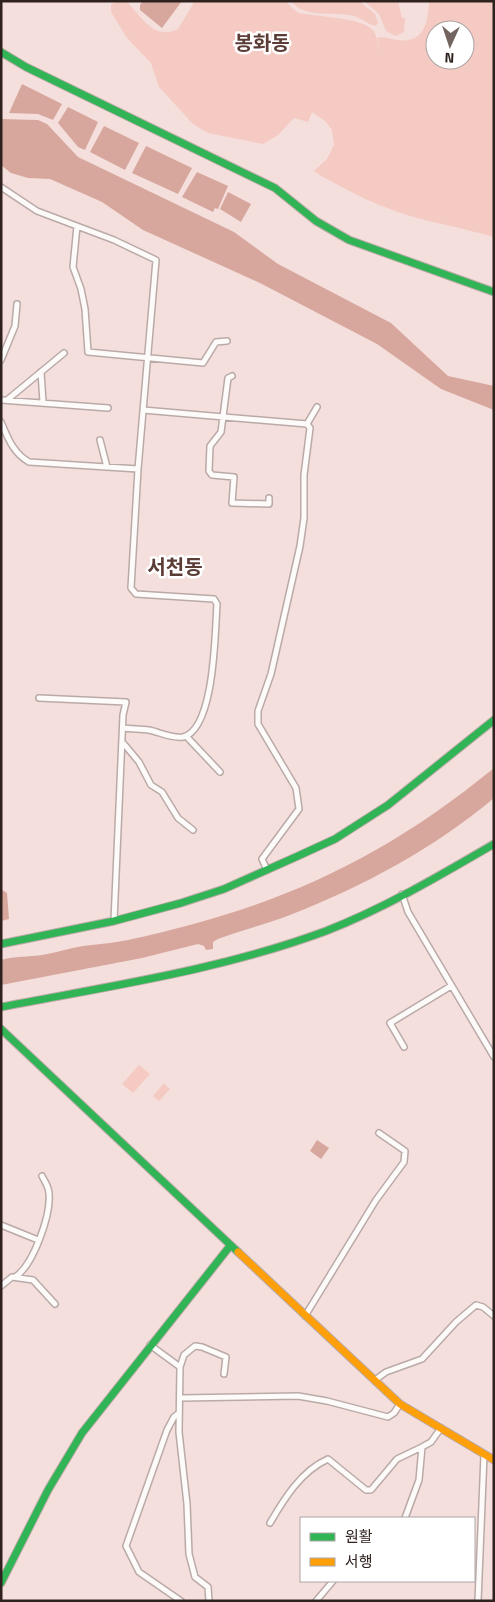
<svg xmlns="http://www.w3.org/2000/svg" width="495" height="1602" viewBox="0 0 495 1602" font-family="'Titillium Web','Noto Sans KR',sans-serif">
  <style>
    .green { fill: #f4cac2; fill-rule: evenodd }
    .water { fill: #d7a79e }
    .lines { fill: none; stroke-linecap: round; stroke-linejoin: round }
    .street-casing { stroke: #baaaa7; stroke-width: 8 }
    .fast-casing { stroke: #baaaa7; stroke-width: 9 }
    .slow-casing { stroke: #baaaa7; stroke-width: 9 }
    .street { stroke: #fdfafa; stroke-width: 5 }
    .fast { stroke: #30b455; stroke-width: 7 }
    .slow { stroke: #ff9f0a; stroke-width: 7 }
    .labels { text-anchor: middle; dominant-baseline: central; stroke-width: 5; stroke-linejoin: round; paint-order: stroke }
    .quarter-label { font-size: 20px; font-weight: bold; fill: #5b3c36; stroke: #fff }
  </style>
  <rect width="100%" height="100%" fill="#f4dfdc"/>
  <path class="green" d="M116,1l11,1c15,15 27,39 51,27l17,-28h91l6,7 7,5c19,4 61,4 74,17 4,5 5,17 7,23l-3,-15c7,-2 12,1 20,2 27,4 31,-17 32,-39h65v236c-37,-11 -76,-16 -112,-31 -21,-8 -39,-19 -59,-29l-9,-6 13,-12 7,-14 -2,-15 -7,-9 -13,-9 -4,10 -14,-4 -16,17 -15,9 -55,-11 -15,-9 -34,-37 -8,-24 -24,-25 -16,-26v-7zM435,30h30v30h-30z
    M291,1h68l16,13 3,9 -3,3c-7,-2 -14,-8 -21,-10 -19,-5 -50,3 -63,-15z
    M364,1h34l4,17h3l-1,14 -8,4 -10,-5 -7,-17z
    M139,1065l11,9 -17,19 -11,-9z
    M164,1083l6,6 -11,12 -6,-5z"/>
  <path class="water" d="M143,1h39l-20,27 -22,-18v-5z
    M22,84l40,20 -9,16 -15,-6 -29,-1z
    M68,107l30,15 -13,28 -7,-3 -20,-24z
    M1,119l37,1 9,4 31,33 156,75 44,32 113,59 57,53 46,10v24l-53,-21 -64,-45 -117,-61 -117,-53 -41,-28 -52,-23 -22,-1 -17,-5 -10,-8z
    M104,126l35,17 -14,27 -35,-18z
    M146,146l46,22 -14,26 -46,-21z
    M197,172l31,14 -10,23 -3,-1 -2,4 -31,-15z
    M228,192l23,12 -10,18 -21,-13z
    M494,768v30c-61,51 -130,88 -204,117 -23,9 -49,15 -72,24l-5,3v7l-7,1 -2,-4 -6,-2 -56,14 -141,27v-25c14,-4 27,-3 41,-5 14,-2 27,-7 41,-9 15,-2 30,-3 45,-6 145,-31 251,-78 366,-172z
    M1,889l6,4 2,26 -8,2z
    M317,1140l12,8 -8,11 -11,-8z"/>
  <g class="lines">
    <g class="street-casing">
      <path id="street" d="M1,187l36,24 77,29 42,20 -18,209 -7,119 5,6 78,5 3,5c-2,27 -2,125 -34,133 -10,2 -24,-5 -34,-7 -8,-1 -17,-1 -26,-2
        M77,226l-4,41 8,22 4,20 3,43 115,11 13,-21 11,-1
        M1,360l14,-34 2,-22
        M41,372l2,30
        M232,376l-4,2 -7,54 -11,14 -1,25 3,4 22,2 -2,26 37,1v-6
        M1,400l107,8
        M7,400l57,-47
        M143,410l164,14 3,4 -6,47v43l-4,28 -29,128 -13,37v13l38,64 3,21 -37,50 5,11
        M1,422c7,16 12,31 28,40l109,7
        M307,424l10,-17
        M100,440l7,27
        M39,698l87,4 -3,13 -9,206
        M186,736l34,36
        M124,744l15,18 12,23 11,7 16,26 15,12
        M402,894l6,18 86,145
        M404,1047l-14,-24 61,-37
        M1,1225l37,15
        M15,1277c18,-11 36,-62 34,-83 0,-7 -4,-12 -7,-18
        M1,1286l11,-9 21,3 22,24
        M305,1316l71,-116 28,-38 1,-11 -26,-18
        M150,1345l30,22
        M375,1380l11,-8 36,-13 34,-37 20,-17 7,2 11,9
        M181,1398l117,-2 29,5 61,16 6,-4 6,-9
        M179,1413l-5,4 -7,13 -41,116 13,26 42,29
        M405,1518l14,-38 3,-33 9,-5 10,-14
        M270,1523c14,-24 31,-52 58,-64l38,31h5l26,-31 25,-12
        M209,1601l-1,-14 -13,-10 -6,-23 -2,-50 -8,-72 1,-65 4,-12 11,-9 7,1 24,10 -2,17
        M316,1601l17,-20
        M478,1601l6,-146"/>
    </g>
    <g class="fast-casing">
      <path id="fast" d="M1,52l25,15 249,121 41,33 33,19 145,52
        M1,944l113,-23 67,-18 43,-14 74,-33 37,-17 53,-34 106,-85
        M1,1007c109,-21 220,-37 325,-76 59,-23 113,-55 168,-87
        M1,1029l237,223
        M1,1583l47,-93 34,-57 148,-187"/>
    </g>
    <g class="slow-casing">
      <path id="slow" d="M238,1252l162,152 94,56"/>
    </g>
    <use href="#street" class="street"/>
    <use href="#fast" class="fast"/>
    <use href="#slow" class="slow"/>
  </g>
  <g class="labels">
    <g class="quarter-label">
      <text x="262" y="42">봉화동</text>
      <text x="175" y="566">서천동</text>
    </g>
  </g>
  <rect width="495" height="1602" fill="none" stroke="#2f211e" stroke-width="5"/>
  <rect x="300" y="1517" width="175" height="65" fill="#ffffff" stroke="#aca6a5"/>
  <rect x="310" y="1533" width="25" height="8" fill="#30b455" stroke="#aca6a5"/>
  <text x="345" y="1542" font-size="15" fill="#2f211e">원활</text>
  <rect x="310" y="1558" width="25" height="8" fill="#ff9f0a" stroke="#aca6a5"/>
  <text x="345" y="1567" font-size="15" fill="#2f211e">서행</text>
  <g transform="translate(450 45) rotate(183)"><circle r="24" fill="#ffffff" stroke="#aca6a5"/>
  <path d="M0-4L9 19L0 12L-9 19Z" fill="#746460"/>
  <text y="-8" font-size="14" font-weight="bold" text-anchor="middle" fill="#2f211e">N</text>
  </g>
</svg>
